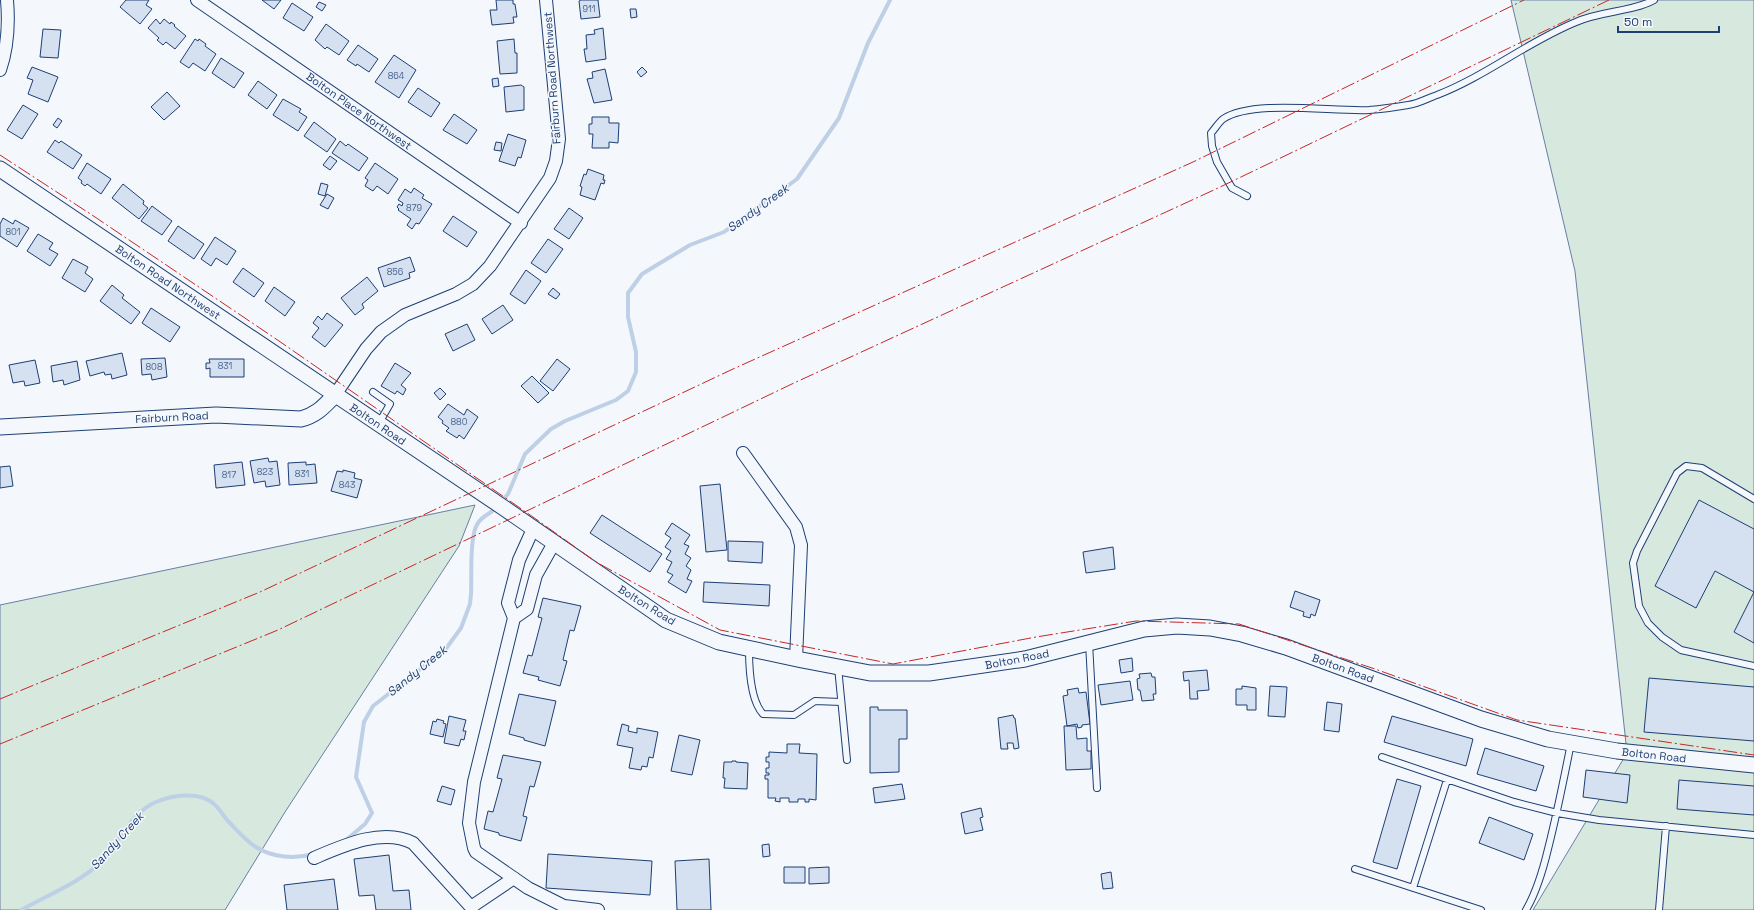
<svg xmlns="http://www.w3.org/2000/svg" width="1754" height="910" viewBox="0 0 1754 910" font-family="'Space Grotesk',sans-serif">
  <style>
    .green { fill: #d7e8df; stroke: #687fa3 }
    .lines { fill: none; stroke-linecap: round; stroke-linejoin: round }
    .stream { stroke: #bed0e5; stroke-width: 4 }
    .building { fill: #d5e0f0; stroke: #1d3f73 }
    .service-casing { stroke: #1d3f73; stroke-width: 8 }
    .minor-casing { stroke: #1d3f73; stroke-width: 14 }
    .tertiary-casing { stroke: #1d3f73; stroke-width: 17 }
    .service { stroke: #f4f7fb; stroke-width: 6 }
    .minor { stroke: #f4f7fb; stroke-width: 12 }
    .tertiary { stroke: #f4f7fb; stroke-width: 15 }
    .power { stroke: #c62828; stroke-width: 1; stroke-dasharray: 14 3 2 3; stroke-linecap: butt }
    .labels { text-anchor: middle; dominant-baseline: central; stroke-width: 3; stroke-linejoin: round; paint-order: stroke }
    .number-label { font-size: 9px; fill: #4b6792 }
    .street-label { font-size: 11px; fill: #1d3f73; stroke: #f4f7fb }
    .water-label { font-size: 12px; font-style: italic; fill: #1d3f73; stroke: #f4f7fb }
  </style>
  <rect width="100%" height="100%" fill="#f4f7fb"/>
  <path class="green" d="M1511,0h243v910h-221l94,-157 -52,-482z
    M475,505l-16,41 -174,266 -60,98h-225v-305z"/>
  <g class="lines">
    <path class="stream" d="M501,502l7,-8 17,-40 26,-25 14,-8 51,-21 12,-9 8,-19v-20l-8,-35v-24l14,-19 48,-29 34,-13 73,-53 42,-61 29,-75 22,-43
      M346,840l19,-16 7,-11 -16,-36 8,-55 9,-16 72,-56 16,-22 9,-24 1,-10c1,-16 -2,-59 7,-71 4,-7 14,-10 19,-16
      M21,910c27,-15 58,-27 80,-48 18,-18 30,-50 55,-60 16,-7 44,-11 58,2 5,4 9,11 13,16 9,9 19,21 29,27 17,11 39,12 58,7"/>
  </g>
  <path class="building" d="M126,0h23l-3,5 6,4 -12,15 -20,-17z
    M262,0h19l-7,9z
    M496,0h17v4h2l2,13h-4l1,6 -22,2 -2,-15h7z
    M581,0h17l2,17 -19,2 -2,-18z
    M319,2l7,3 -4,6 -6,-4z
    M292,3l21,14 -9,14 -21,-13z
    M630,9h6l1,8 -6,1z
    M156,19l4,5 4,-5 6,5 1,-2 4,3 -1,1 12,10 -11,13 -9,-7 -3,3 -6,-5 2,-2 -11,-10z
    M326,24l23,17 -10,14 -12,-8 -2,2 -10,-9z
    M603,28l3,31 -20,3 -2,-13h3l-1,-14 9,-1 -1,-4z
    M43,29l18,1 -3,28 -18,-1z
    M195,39l3,2 1,-2 7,5 -1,2 11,8 -11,17 -12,-8 -4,5 -9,-6z
    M514,39l1,14h2v20l-17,1 -3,-33z
    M358,45l20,14 -9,13 -12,-8 -1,2 -9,-6z
    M394,55l22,15 -17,28 -24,-16z
    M221,58l23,15 -10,15 -22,-15z
    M32,67l26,10 -10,25 -20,-8 5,-14 -6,-2z
    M642,67l5,5 -6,5 -4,-5z
    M605,69l7,31 -18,3 -7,-24 6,-1 -1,-6z
    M498,78l1,8 -6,1 -1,-8z
    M258,81l19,14 -10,14 -19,-14z
    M521,85l3,2v23l-18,2 -2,-25z
    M418,88l22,15 -9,14 -23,-15z
    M167,92l13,14 -16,14 -13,-13z
    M283,99l18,10 -2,3 8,5 -9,14 -25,-16z
    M23,105l15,9 -16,25 -15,-9z
    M454,114l23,16 -10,14 -24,-14z
    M592,117h17v6h10l-1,20 -9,-1v6h-17l1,-14h-4v-10h3z
    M58,118l4,3 -5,7 -4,-3z
    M314,122l22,17 -9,13 -23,-16z
    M508,134l18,6 -5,18 -3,-1 -3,9 -16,-5z
    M55,140l4,3 2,-2 21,14 -9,14 -26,-17z
    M340,141l6,5 2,-2 20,14 -9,13 -27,-18z
    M496,142l6,1 -1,8 -7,-1z
    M330,156l7,5 -7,9 -7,-5z
    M87,163l24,16 -10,15 -14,-10 -2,2 -4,-3 1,-2 -4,-3z
    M375,163l23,16 -10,15 -11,-8 -4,5 -8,-5 3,-6 -3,-2z
    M588,169l16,6 -1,5h2l-1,4 -3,-1 -6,17 -15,-5 2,-8 -2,-1 4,-12 2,1z
    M321,183l7,2 -3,11 -7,-2z
    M123,184l21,17 -1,3 5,4 -9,11 -27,-21z
    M414,188l10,7 -2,3 10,6 -13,20 -3,-1 -4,6 -5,-4 4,-6 -13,-9 1,-1 -2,-2 2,-3 3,2 1,-3 -5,-3 7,-11 6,4z
    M327,194l7,4 -6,11 -8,-4z
    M152,206l20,15 -10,14 -21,-14z
    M569,208l14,10 -14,21 -15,-10z
    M453,216l24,16 -10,15 -24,-16z
    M3,218l10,6 2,-4 14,8 -12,19 -17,-11v-12z
    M178,226l26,18 -10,15 -26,-18z
    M38,234l15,9 -4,6 9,5 -8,12 -23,-15z
    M215,237l21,14 -9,14 -11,-7 -5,8 -10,-7z
    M548,239l15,10 -17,24 -15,-10z
    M410,257l5,14 -6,2 1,5 -26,9 -6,-19z
    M73,259l15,8 -3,6 8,6 -8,13 -23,-14z
    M243,268l21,15 -10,14 -21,-15z
    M526,270l15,11 -16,23 -15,-10z
    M367,277l11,14 -16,13 2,4 -9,7 -14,-17z
    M112,285l12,10 -2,3 18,14 -9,12 -31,-23z
    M274,287l21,15 -10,14 -20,-15z
    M553,288l7,6 -4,5 -8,-5z
    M503,305l10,15 -21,14 -10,-15z
    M151,308l29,19 -10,15 -28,-19z
    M327,313l16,12 -18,22 -13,-10 7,-9 -6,-5 5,-7 4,4z
    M467,324l8,16 -22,11 -8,-17z
    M122,353l5,22 -15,4 -1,-5 -6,1 -1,-3 -14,4 -4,-15z
    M165,358l2,19 -15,3 -1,-6 -9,1 -1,-16z
    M209,359h35v18h-34v-9l-4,1v-6h4z
    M557,359l13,10 -17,22 -13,-10z
    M35,360l5,23 -15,3 -1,-5 -11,2 -4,-18z
    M77,361l3,19 -16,5 -1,-5 -10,2 -2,-16z
    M395,363l16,10 -10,12 5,4 -3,6 -6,-4 -2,3 -14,-8z
    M532,376l17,17 -11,10 -17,-17z
    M440,388l6,6 -6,6 -6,-7z
    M448,404l16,11 3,-6 11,8 -14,22 -5,-4 -2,3 -11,-7 3,-3 -7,-5 1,-2 -5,-4z
    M268,458l1,4 8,-1 3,24 -14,2 -1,-6 -11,2 -4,-22z
    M242,462l3,23 -29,3 -2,-23z
    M306,462v3l9,-1 2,19 -28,2 -1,-22z
    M10,466l3,20 -13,2v-21z
    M343,470l12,3 -1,5 8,2 -5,18 -26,-7 6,-20 6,1z
    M720,484l7,66 -21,2 -6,-66z
    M1699,500l55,29v63l-39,-21 -19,37 -41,-22z
    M602,515l60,39 -12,18 -60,-39z
    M672,523l18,12 -6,9 5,2 -4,8 6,4 -5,8 5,4 -4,9 5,2 -6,12 -18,-11 5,-7 -6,-3 5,-10 -6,-3 5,-8 -6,-4 6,-9 -6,-4z
    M728,541l35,1 -1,21 -34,-2z
    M1113,547l2,22 -29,4 -3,-21z
    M704,582l66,3 -1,21 -66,-4z
    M1295,591l25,9 -5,16 -4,-2 -1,4 -7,-2 1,-4 -14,-5z
    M1754,592v51l-20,-11z
    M543,598l38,8 -7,25 -4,-1 -7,30 4,1 -7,25 -22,-6 1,-3 -16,-4 5,-18 4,1 10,-38 -4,-1z
    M1132,658l1,13 -12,2 -2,-13z
    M1207,670l2,20 -12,1 1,8h-8l-1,-19 -5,1 -1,-9z
    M1151,673l1,4h3l1,17h-3l1,6 -12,1 -2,-11h-2l-1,-11 3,-1 -1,-4z
    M1649,678l105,9v54l-110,-9z
    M1130,681l3,19 -32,5 -3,-20z
    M1242,686l14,2v22h-9v-5h-11v-16h6z
    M1270,686l17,1 -2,30 -17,-1z
    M1078,688l1,5 7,-1 4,32 -8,1v2l-4,1 -1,-4 -10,2 -4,-30 5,-1 -1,-5z
    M519,694l37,7 -11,45 -21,-6v-2l-15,-4z
    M1327,702l15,2 -3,28 -15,-2z
    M870,707h8v3h29v29h-8v33l-29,1z
    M1013,715l1,3h1l4,30 -5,1 -1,-6h-6l1,6h-7l-3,-31z
    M449,716l17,4 -3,11h3l-2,9 -3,-1 -2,7 -15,-3z
    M1392,716l81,23 -7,27 -82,-24z
    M437,719l7,2 -1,2 3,1 -3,13 -13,-3 3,-13 3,1z
    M622,724l7,2 -1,5 9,2v-5l21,4 -5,26 -4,-1 -2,10 -5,-1 -1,4 -12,-2 4,-20 -16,-3z
    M1064,726h12l1,13 10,-1v13h4v18l-25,1z
    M679,735l21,5 -8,35 -21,-4z
    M787,744h13l-1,9 18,1 -1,46 -7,-1v3h-4v-3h-7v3h-9v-4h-9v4l-5,-1 1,-3h-8v-19h-3v-4h4v-2h-3v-5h3v-6h-3v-5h3v-5l18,1z
    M1485,748l59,18 -8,25 -59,-17z
    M503,755l38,7 -7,25 -4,-1 -7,30 4,1 -6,24 -22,-6v-2l-15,-4 4,-18 5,1 9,-33 -5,-1z
    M732,761h4v1l12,1 -1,26 -23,-1 1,-10h-2l1,-16h8z
    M1586,770l44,5 -3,28 -44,-6z
    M1397,779l24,7 -24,83 -24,-7z
    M1679,780l75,6v29l-77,-6z
    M902,784l3,15 -30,4 -2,-15z
    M442,786l13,4 -4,15 -14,-4z
    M981,808l2,9 -3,1 3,12 -18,4 -4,-21z
    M1489,817l44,17 -9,26 -45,-17z
    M769,844l1,12 -7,1 -1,-12z
    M548,854l104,7 -2,34 -104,-7z
    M389,855l4,36 16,-1 2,20h-35l-2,-15 -15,1 -5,-37z
    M709,859l2,51h-34l-2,-49z
    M784,867h21v16h-21z
    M829,867v16l-20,1v-16z
    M1111,872l2,16 -10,1 -2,-15z
    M334,879l4,31h-51l-3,-25z"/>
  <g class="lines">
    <g class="service-casing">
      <path id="service" d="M1247,196l-15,-8 -15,-26 -5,-16 -1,-13c4,-4 7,-10 12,-14 30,-20 109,-7 146,-9 13,-1 27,-3 39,-5 10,-1 20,-7 29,-10 49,-19 90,-53 139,-73 24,-11 56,-10 78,-22
        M373,392l17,12 -11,19
        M1754,499l-52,-31 -16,-2 -9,7 -40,78 -4,12 6,43 9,17 14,14 19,13 73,16
        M1089,643l8,145
        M749,649c0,18 1,51 14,65l31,1 21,-14 26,1
        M838,667l9,93
        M1382,757l132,45 43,11 42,7 155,15
        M1355,869l126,41
        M1413,888l34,-108
        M1526,910c11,-19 17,-40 22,-61 9,-35 16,-71 23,-106
        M1659,910l7,-84"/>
    </g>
    <g class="minor-casing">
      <path id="minor" d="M197,0l324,223
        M0,70c8,-23 9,-46 7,-70
        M335,395l31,-46 15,-17 24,-17 51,-21 17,-10 17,-18 60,-88 6,-17 3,-22 -13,-139
        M743,453l53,74 5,18 -5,114
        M533,529l-14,31 -11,43 6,15 -40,164 -5,41 5,25 2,4 52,36 36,18 34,4
        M514,618l13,-9 9,-34 18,-32
        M314,858c28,-12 69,-31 99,-15l58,64 1,3
        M471,907l43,-29"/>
    </g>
    <g class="tertiary-casing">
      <path id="tertiary" d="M0,169l504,339 162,112 53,22 83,18 68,13h59l96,-14 119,-30 33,-3 33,2 32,6 44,13 195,72 67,20 69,12 137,14
        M0,427l216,-12 85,4c16,-4 23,-13 34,-24"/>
    </g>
    <use href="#service" class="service"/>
    <use href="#minor" class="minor"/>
    <use href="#tertiary" class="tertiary"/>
    <path class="power" d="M0,155l92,60 187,126 254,176 63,45 124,68 173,34 143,-27 100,-16 103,3 136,45 142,51 237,35
      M0,699l260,-107 473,-223 460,-207 331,-162
      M0,744l278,-114 516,-247 422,-194 393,-189"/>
  </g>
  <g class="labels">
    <g class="number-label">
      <text x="589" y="9">911</text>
      <text x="396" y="76">864</text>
      <text x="414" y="208">879</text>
      <text x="13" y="232">801</text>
      <text x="395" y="272">856</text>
      <text x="225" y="366">831</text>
      <text x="154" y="367">808</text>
      <text x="459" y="422">880</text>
      <text x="265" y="472">823</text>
      <text x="302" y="474">831</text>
      <text x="229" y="475">817</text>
      <text x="347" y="485">843</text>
    </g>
    <g class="street-label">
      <text transform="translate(552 78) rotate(-94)">Fairburn Road Northwest</text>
      <text transform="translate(359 111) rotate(35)">Bolton Place Northwest</text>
      <text transform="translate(168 282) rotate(34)">Bolton Road Northwest</text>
      <text transform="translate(172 417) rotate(-3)">Fairburn Road</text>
      <text transform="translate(378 424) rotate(34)">Bolton Road</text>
      <text transform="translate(647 605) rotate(32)">Bolton Road</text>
      <text transform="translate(1017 659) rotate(-11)">Bolton Road</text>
      <text transform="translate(1343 668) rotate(20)">Bolton Road</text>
      <text transform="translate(1654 755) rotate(6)">Bolton Road</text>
    </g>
    <g class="water-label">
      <text transform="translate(758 208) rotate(-36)">Sandy Creek</text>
      <text transform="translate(417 671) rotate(-39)">Sandy Creek</text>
      <text transform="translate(117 841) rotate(-48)">Sandy Creek</text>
    </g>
  </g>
  <path d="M1618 26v6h101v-6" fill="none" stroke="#1d3f73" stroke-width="2"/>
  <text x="1624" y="26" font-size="12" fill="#1d3f73" stroke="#f4f7fb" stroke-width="3" paint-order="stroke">50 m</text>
</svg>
